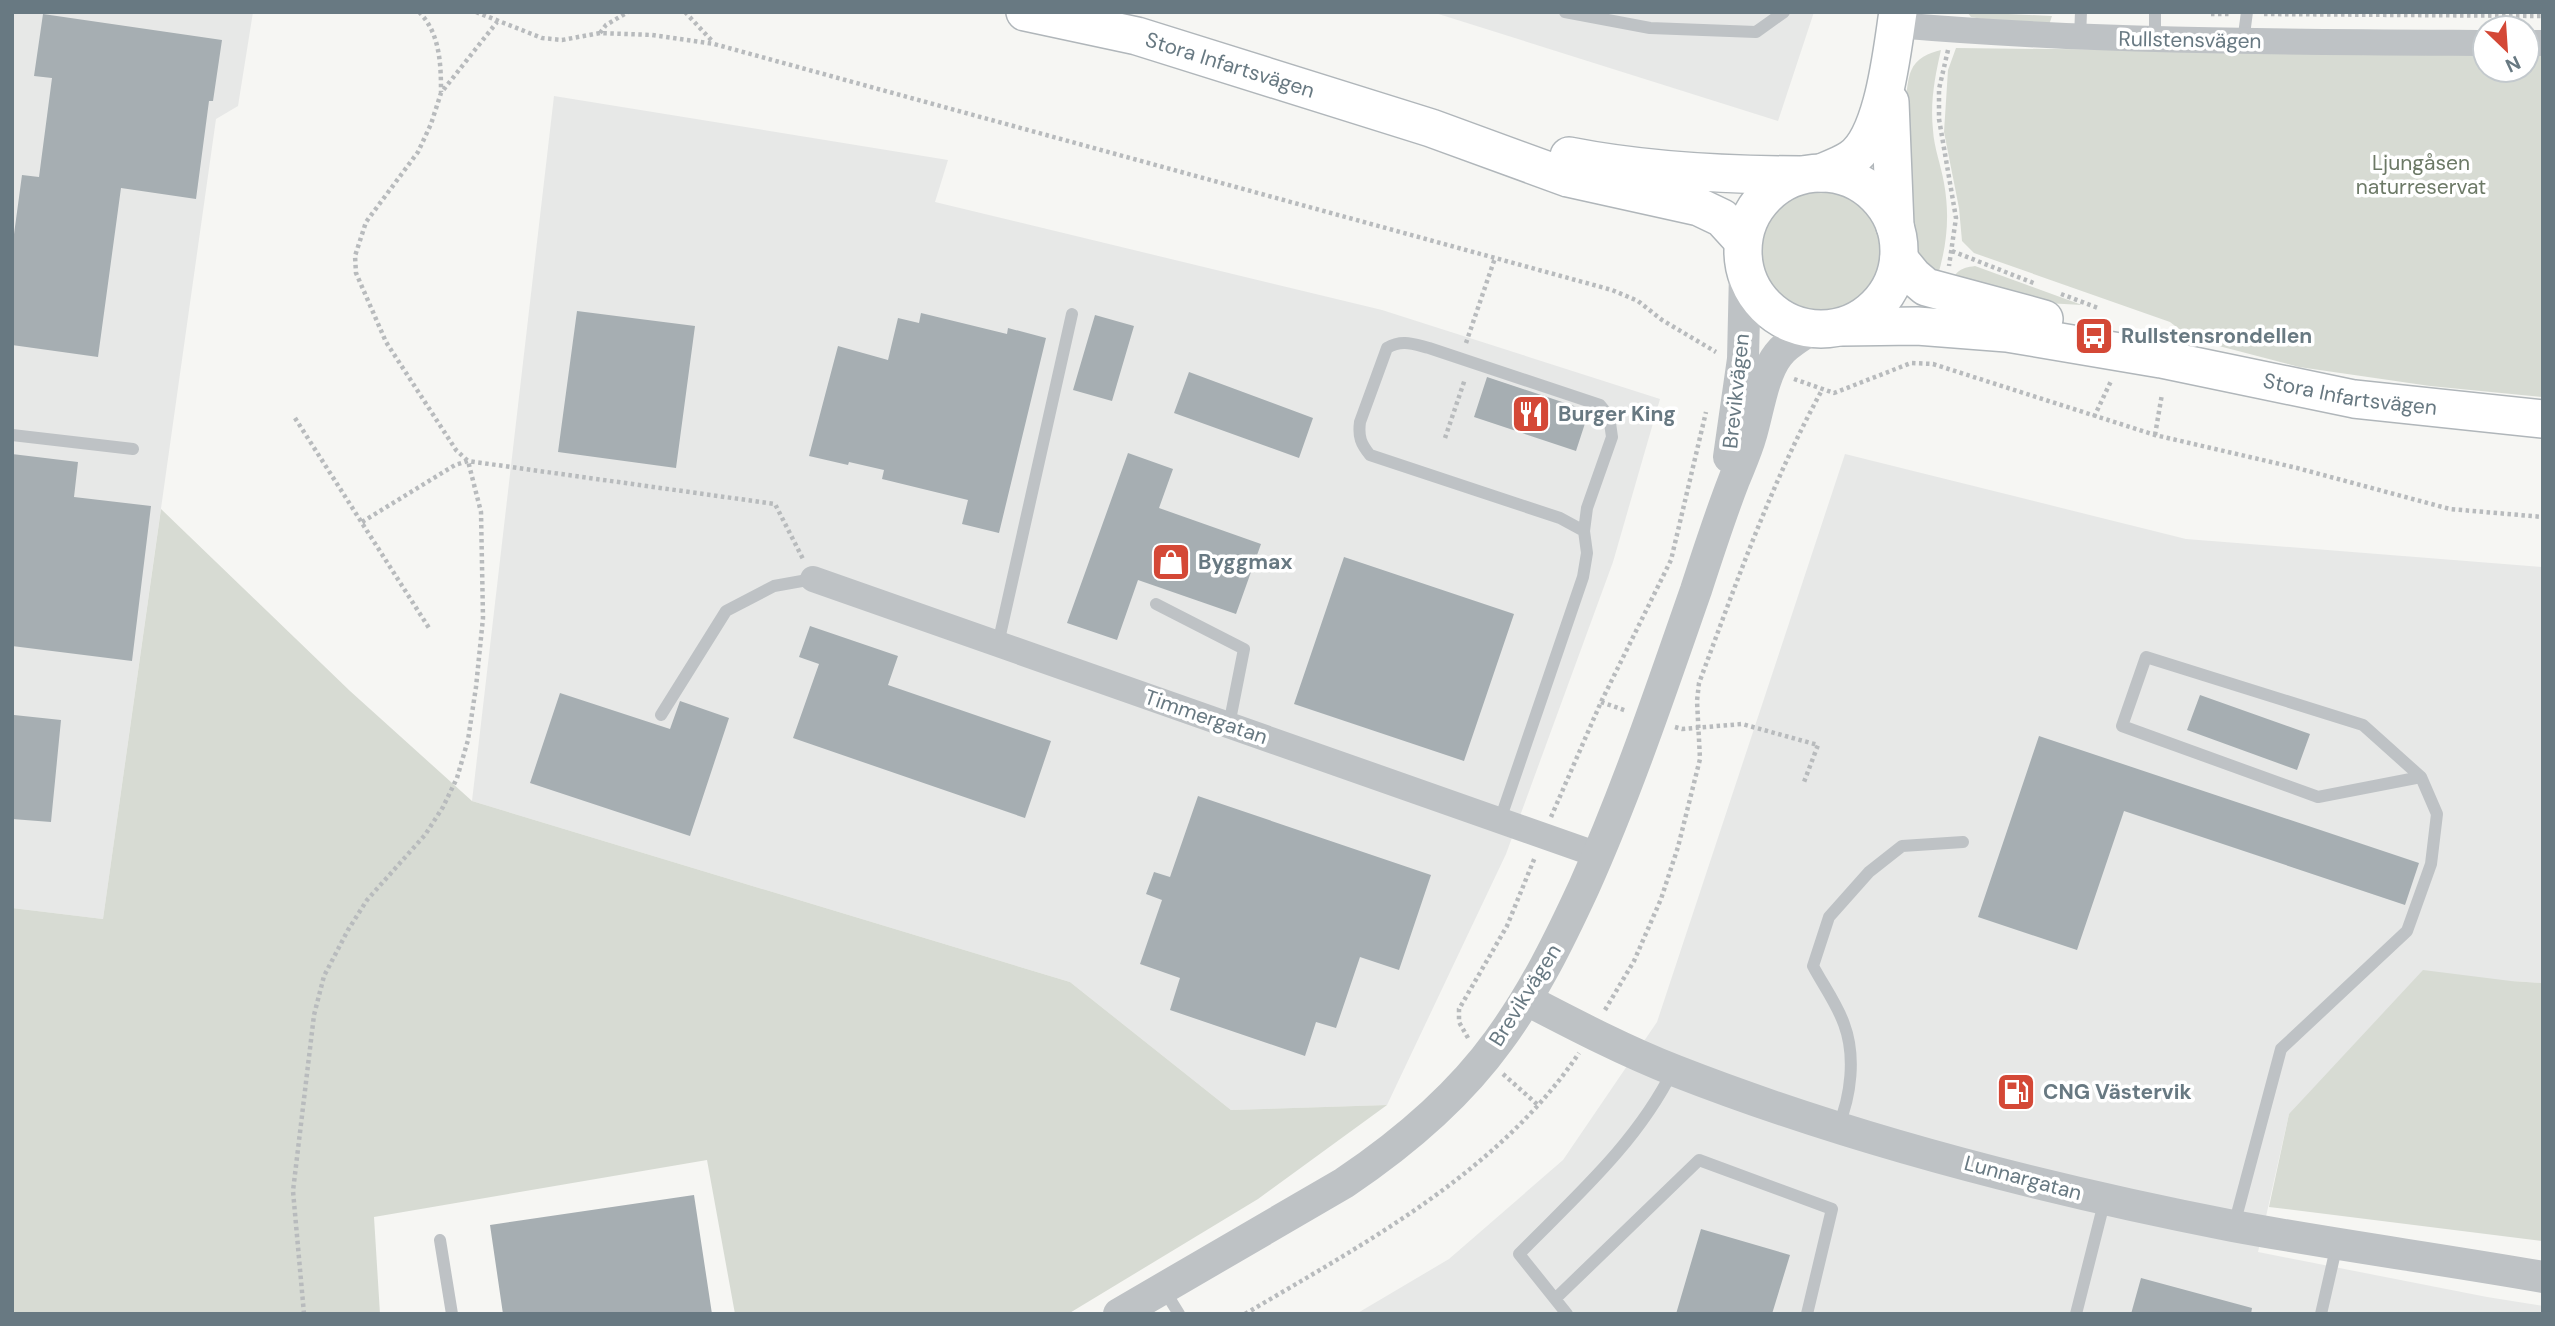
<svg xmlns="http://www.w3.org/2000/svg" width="2555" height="1326" viewBox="0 0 2555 1326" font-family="'DM Sans',sans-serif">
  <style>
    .built { fill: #e7e8e7 }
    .green { fill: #d7dbd3 }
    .building { fill: #a6aeb2 }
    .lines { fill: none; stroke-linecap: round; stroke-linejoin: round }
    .secondary-casing { stroke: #b0b6ba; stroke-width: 40 }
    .path { stroke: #b8bbbd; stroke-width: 4.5; stroke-dasharray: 3.5 3.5; stroke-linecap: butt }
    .service { stroke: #bec2c5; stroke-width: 12 }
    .minor { stroke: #bec2c5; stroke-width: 26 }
    .tertiary { stroke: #bec2c5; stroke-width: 32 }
    .secondary { stroke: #fff; stroke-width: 37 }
    .labels { text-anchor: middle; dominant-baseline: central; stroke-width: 7; stroke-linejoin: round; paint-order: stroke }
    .street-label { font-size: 21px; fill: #687982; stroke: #fff }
    .park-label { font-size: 21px; fill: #6c7966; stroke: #fff }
    .poi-label { font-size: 21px; font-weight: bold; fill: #687982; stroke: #fff; text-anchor: start }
  </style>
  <rect width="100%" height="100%" fill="#f6f6f3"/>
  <path class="built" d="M12,12h241l-15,94 -22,13 -113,800 -91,-11z
    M1432,12h382l-36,109z
    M554,96l394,64 -13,42 447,108 278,89 -47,163 -107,292 -119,251 -156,5 -161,-128 -598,-181z
    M1845,454l341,85 357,28v416l-32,-2 -222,133 -31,138 229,45 56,9v8h-1187l93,-55 114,-99 94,-138z"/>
  <path class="green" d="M1967,12l85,4 -3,9 -38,-1 -40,-7z
    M1956,48l529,6v16h42v-15h16v342l-113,-11 -131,-19 -107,-28 -22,-17 -196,-69 -12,-12 -3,-33 -15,-76 4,-62z
    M1941,50c-6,26 -11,52 -8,80 1,18 8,35 11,53 6,33 3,63 -7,95 -6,-6 -15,-12 -19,-19 -15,-24 -18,-163 -7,-188 5,-13 18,-18 30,-21z
    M1761 252a60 60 0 1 1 120 0a60 60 0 1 1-120 0Z
    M1975,266l107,39 -36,-2 -96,-18c6,-14 10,-17 25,-19z
    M161,509l189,182 122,110 598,181 161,128 156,-5 -129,94 -190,115h-333l-28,-154 -333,57 6,97h-368v-406l91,11z
    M2423,970l88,11 32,2v258l-274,-34 20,-93z"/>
  <path class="building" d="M43,14l179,26 -9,61h-4l-13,98 -75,-11 -23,169 -86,-12v-96l10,-74 17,2 13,-99 -18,-2z
    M577,311l118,15 -19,142 -118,-16z
    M921,313l86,21 1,-6 38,10 -47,195 -37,-9 6,-24 -86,-21 2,-9 -35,-8 -1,3 -39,-9 29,-110 50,14 10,-42 21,5z
    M1095,315l39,11 -22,75 -39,-11z
    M1189,372l124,46 -14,40 -125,-45z
    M1487,377l102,34 -13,40 -102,-34z
    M1128,453l45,16 -14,39 102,36 -25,70 -98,-34 -21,60 -50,-17z
    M12,454l66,8 -4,35 77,9 -19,155 -120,-15z
    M1344,557l170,57 -50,147 -170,-57z
    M810,626l88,30 -10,29 163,56 -26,77 -232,-80 26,-74 -20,-7z
    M560,693l110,36 10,-28 49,17 -39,118 -160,-53z
    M2200,695l110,39 -13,36 -110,-40z
    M14,715l47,5 -10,102 -39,-3z
    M2039,736l380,127 -14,42 -281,-94 -47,139 -99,-33z
    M1198,796l233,79 -32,95 -39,-13 -24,71 -20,-6 -11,34 -135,-46 10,-32 -40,-14 22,-64 -16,-6 8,-22 16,5z
    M694,1195l18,119h-209l-13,-89z
    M1701,1229l89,26 -18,59h-96z
    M2141,1278l111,30 -1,6h-120z"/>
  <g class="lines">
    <g class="secondary-casing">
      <g id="secondary">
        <path id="s1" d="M1025,12l112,24 294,92 137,50 131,29 23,11 21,23"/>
        <path d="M1890,102l5,124"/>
        <path d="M1569,156c76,15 154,19 231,19"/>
        <path d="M1821,173c10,-4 21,-8 30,-14 33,-22 41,-109 47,-147"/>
        <circle cx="1821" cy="251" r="78"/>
        <path d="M1899,259l14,17 13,11 118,32"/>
        <path id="s2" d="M1842,327l75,-1 90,7 154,26 193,40 189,20"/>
      </g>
    </g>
    <path class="path" d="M419,12c21,21 22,52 22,80
      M476,12l66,26 20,2 38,-7 52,2 62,9 898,246 26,11 24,19 54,32
      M685,12l28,30
      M2211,14h19
      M2264,14l279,2
      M600,33l6,-8 22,-13
      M1948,50l-9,39v30l17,99 -7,48
      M1952,251l84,33
      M2061,294l37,14
      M1466,343l29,-85
      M1794,379l40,14 77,-30 22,1 222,71 142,33 153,41 93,8
      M2094,417l17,-36
      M295,418l134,210
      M2155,435l7,-41
      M1445,438l20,-59
      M362,522l93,-57 13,-4 307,43 28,55
      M1601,702l26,9
      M1675,727l7,2 60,-5 76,21 -14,37
      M1551,817l50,-115 70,-142 35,-148
      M1605,1010l29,-49 27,-62 17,-52 22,-88 -3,-58 2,-18c37,-99 72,-200 123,-293
      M1468,1038l-9,-16v-13l48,-83 28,-69
      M1503,1074l36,32
      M304,1314l-11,-123 21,-176 10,-39 24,-46 19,-30 58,-65 18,-28 14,-29 11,-38 8,-53 7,-69 -2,-106 -13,-51 -12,-11 -70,-108 -30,-69 -1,-17 11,-34 52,-70 13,-28 10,-31 56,-71
      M1245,1314c120,-71 254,-142 334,-261"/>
    <path class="service" d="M1565,12l85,16 106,4 28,-20
      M2080,37l1,-25
      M2155,39v-27
      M2243,42l4,-30
      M12,435l121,14
      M1156,604l88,45 -15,76
      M998,644l74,-330
      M661,715l65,-104 48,-25 39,-7
      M1500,820l83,-243 4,-24 -3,-22 -24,-13 -190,-63c-9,-11 -12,-18 -10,-33l27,-74c15,-9 26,-4 42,0l171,57 9,11 3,21 -25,71 -3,23
      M1838,1127c13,-31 18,-71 6,-103 -7,-20 -21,-39 -31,-58l16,-49 40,-45 33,-26 61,-4
      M2234,1225l47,-176 126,-118 24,-67 6,-50 -16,-37 -58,-52 -217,-68 -24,69 196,71 103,-20
      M440,1240l12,74
      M1163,1288l16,26
      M1555,1299l144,-139 133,49 -25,105
      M1567,1314l-48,-60c56,-57 118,-111 154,-184
      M2076,1314l29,-115
      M2321,1314l16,-70"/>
    <path class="minor" d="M1896,25c196,17 392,17 589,18
      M2527,43h16
      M813,579l785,276"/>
    <path class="tertiary" d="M1729,457l14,-98 2,-87
      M1527,1000c48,25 98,51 149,71 179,70 368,118 557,155 103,19 207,33 310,51
      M1119,1314l225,-131c58,-39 114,-86 155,-143 35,-48 60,-99 85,-153 43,-96 77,-197 112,-297 12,-37 24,-74 38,-110 6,-15 13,-30 17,-45 7,-23 12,-61 27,-80 8,-11 22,-18 33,-26"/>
    <use href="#secondary" class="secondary"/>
  </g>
  <defs>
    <g id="bus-square" transform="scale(2.0125)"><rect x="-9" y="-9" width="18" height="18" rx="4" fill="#d44836" stroke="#fff"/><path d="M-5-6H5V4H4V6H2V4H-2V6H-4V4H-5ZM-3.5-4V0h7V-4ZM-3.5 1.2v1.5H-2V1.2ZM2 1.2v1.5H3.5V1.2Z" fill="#fff"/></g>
    <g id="restaurant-square" transform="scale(2.0125)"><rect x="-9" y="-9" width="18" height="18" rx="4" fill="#d44836" stroke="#fff"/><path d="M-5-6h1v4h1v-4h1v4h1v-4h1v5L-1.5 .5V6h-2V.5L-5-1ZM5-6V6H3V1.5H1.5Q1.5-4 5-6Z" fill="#fff"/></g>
    <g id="shop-square" transform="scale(2.0125)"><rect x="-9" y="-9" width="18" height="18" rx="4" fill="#d44836" stroke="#fff"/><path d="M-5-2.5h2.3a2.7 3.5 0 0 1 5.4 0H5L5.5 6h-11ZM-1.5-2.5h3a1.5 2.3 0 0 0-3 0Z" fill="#fff"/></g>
    <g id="fuel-square" transform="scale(2.0125)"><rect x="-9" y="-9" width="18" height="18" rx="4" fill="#d44836" stroke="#fff"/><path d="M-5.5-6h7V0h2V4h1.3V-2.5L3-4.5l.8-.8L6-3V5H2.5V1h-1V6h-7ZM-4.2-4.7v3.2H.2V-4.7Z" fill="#fff"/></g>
  </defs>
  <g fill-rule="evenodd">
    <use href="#bus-square" x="2094" y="336"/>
    <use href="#restaurant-square" x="1531" y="414"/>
    <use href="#shop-square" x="1171" y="562"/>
    <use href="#fuel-square" x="2016" y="1092"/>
  </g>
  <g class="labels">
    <g class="street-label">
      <text transform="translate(2190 40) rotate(1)">Rullstensvägen</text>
      <text stroke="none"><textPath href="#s1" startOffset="212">Stora Infartsvägen</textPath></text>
      <text transform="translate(1736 391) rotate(-84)">Brevikvägen</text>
      <text stroke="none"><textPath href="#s2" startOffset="514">Stora Infartsvägen</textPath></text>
      <text transform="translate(1206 717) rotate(19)">Timmergatan</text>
      <text transform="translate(1525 995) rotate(-58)">Brevikvägen</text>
      <text transform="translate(2023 1178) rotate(15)">Lunnargatan</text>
    </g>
    <g class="park-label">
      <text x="2421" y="163">Ljungåsen<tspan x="2421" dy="24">naturreservat</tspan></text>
    </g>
    <g class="poi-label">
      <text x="2121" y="336">Rullstensrondellen</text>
      <text x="1558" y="414">Burger King</text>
      <text x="1198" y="562">Byggmax</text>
      <text x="2043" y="1092">CNG Västervik</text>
    </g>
  </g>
  <rect width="2555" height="1326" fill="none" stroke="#687982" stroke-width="28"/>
  <g transform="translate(2506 49) rotate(155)"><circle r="33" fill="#ffffff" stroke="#c3c9cd" stroke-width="2"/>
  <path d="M0-5L12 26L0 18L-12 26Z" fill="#d44836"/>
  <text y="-10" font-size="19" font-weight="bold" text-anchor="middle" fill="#687982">N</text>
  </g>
</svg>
